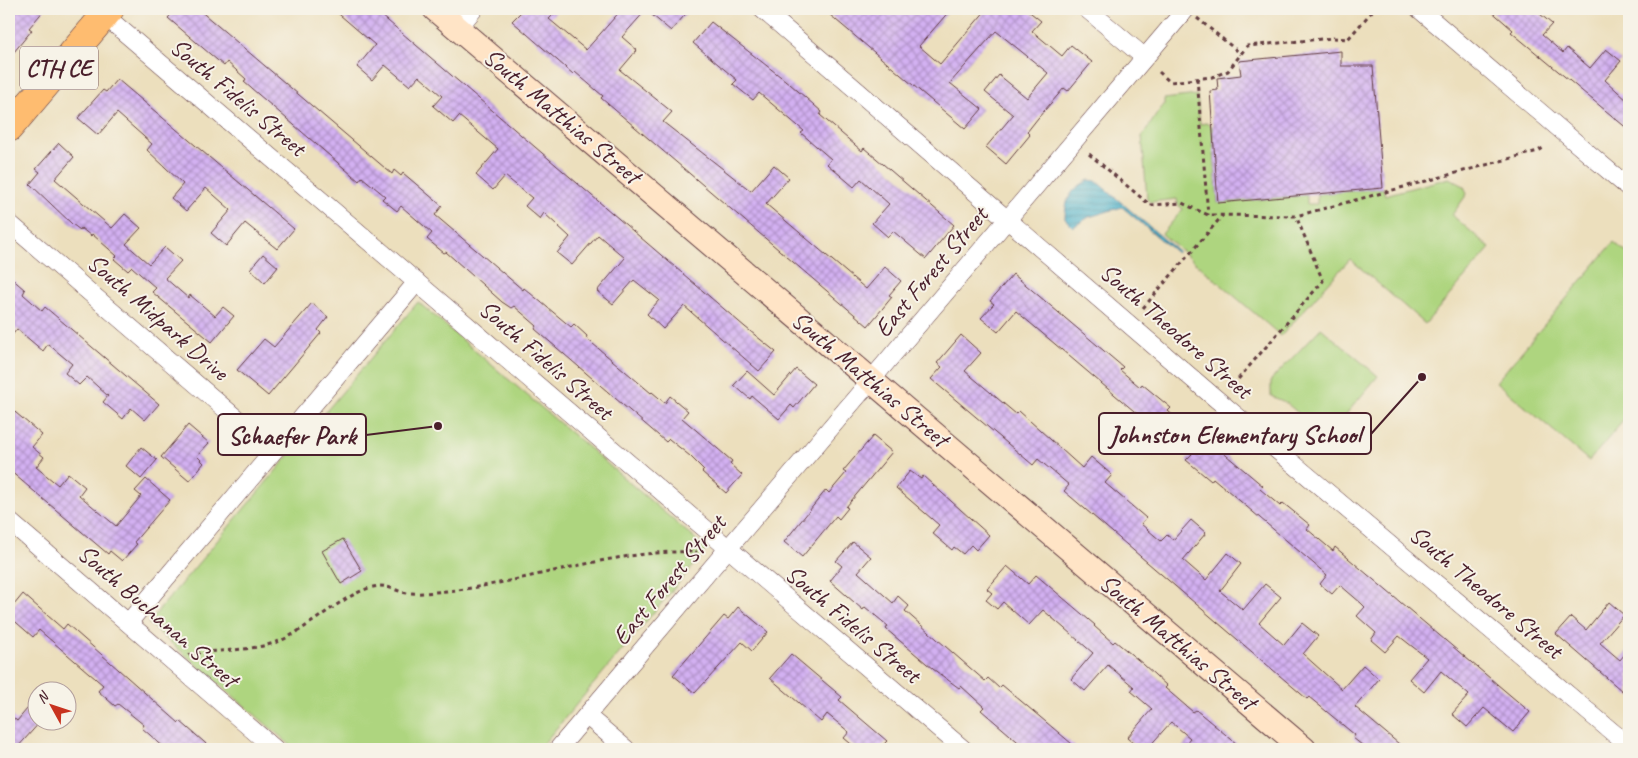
<svg xmlns="http://www.w3.org/2000/svg" width="1638" height="758" viewBox="0 0 1638 758" font-family="Caveat,sans-serif">
  <style>
    .park { fill: #aed57f; stroke: #7c7a55 }
    .water { fill: url(#water-rules); stroke: #4a687a }
    .building { fill: url(#building-cross-hatch) }
    .lines { fill: none; stroke-linecap: round; stroke-linejoin: round }
    .street-casing { stroke: #623c41; stroke-width: 19 }
    .secondary-casing { stroke: #623c41; stroke-width: 26 }
    .primary-casing { stroke: #623c41; stroke-width: 29 }
    .path { stroke: #623c41; stroke-width: 3; stroke-dasharray: 4 4; stroke-linecap: butt }
    .street { stroke: #fff; stroke-width: 18 }
    .secondary { stroke: #ffe4c6; stroke-width: 24 }
    .primary { stroke: #febc70; stroke-width: 28 }
    .labels { text-anchor: middle; dominant-baseline: central; stroke-width: 4; stroke-linejoin: round; paint-order: stroke }
    .shield { fill: #f7f3e8; stroke: #7e5f64; stroke-width: 1 }
    .shield-label { font-size: 24px; font-weight: bold; fill: #4a1f2b }
    .street-label { font-size: 25px; fill: #4a1f2b; stroke: #f7f3e8 }
    .leader { fill: none; stroke: #4a1f2b; stroke-width: 2 }
    .callout-dot { fill: #4a1f2b; stroke: #f7f3e8; stroke-width: 2 }
    .callout { fill: #f7f3e8; stroke: #4a1f2b; stroke-width: 2 }
    .callout-label { font-size: 26px; text-anchor: middle; font-weight: bold; fill: #4a1f2b }
  </style>
  <defs>
    <pattern id="water-rules" width="6" height="5" patternUnits="userSpaceOnUse" patternTransform="scale(1.25)"><rect width="6" height="5" fill="#4bb1ca"/><path d="M0 2.5h6" fill="none" stroke="#408fa4"/></pattern>
    <pattern id="building-cross-hatch" width="8" height="8" patternUnits="userSpaceOnUse" patternTransform="scale(1.25)"><rect width="8" height="8" fill="#d3b1f2"/><path d="M0 0l8 8M0 8l8-8" fill="none" stroke="#ad8fc4"/></pattern>
  </defs>
  <rect width="100%" height="100%" fill="#f7f3e8"/>
  <filter id="ink" filterUnits="userSpaceOnUse"><feTurbulence type="fractalNoise" baseFrequency=".02" numOctaves="2"/><feDisplacementMap in="SourceGraphic" scale="10" xChannelSelector="R" yChannelSelector="G"/><feConvolveMatrix kernelMatrix="1 2 1 2 8 2 1 2 1" color-interpolation-filters="sRGB"/></filter>
  <filter id="wash" filterUnits="userSpaceOnUse"><feTurbulence type="fractalNoise" baseFrequency=".0096" numOctaves="4" result="noise"/><feDisplacementMap in="SourceGraphic" scale="20" xChannelSelector="R" yChannelSelector="G"/><feGaussianBlur stdDeviation="1.12" result="paint"/><feColorMatrix in="noise" values="0 0 0 0 0 0 0 0 0 0 0 0 0 0 0 0 0 1.4 0 .05"/><feComposite in="paint" operator="in"/></filter>
  <g filter="url(#wash)">
    <rect width="100%" height="100%" fill="#ecdfbd"/>
    <path class="park" d="M1197,95l3,29 6,-1 6,4 6,76 89,-8v9h10v-10l66,-6 2,7 64,-17 15,8 3,8 -15,21 38,33 -65,76 -75,-65 -69,77 -119,-102 21,-25 -5,-4 -1,-6 -27,3 -3,-3 -5,-63c7,-8 16,-26 22,-31v-6z
      M1614,242l15,13v159l-40,47 -93,-79z
      M418,302l289,247 -168,200h-244l-147,-126z
      M1321,328l57,48 -51,61 -42,-35 -14,-6v-16z"/>
    <path class="water" d="M1089,180l7,1 82,70 -1,2 -55,-46 -33,10 -16,10 -8,-8c0,-20 6,-30 24,-39z"/>
    <g id="blocks">
      <path class="building" d="M16,9h29l-16,19 3,2 -23,28v-41z
        M176,9h22l194,165 2,-4 7,6 2,-3 39,33 -7,9 88,75 1,-2 47,39 3,-3 13,12 -1,2 65,55 1,-1 13,11 5,-7 18,15 -6,7 50,43 -2,3 12,11 -16,18 -24,-21 2,-2 -14,-14 -21,-17 -3,3 -131,-113 2,-3 -23,-20 -3,2 -9,-6 -56,-50 -2,1 -17,-14 5,-6 -31,-27 -4,5 -15,-12 3,-3 -23,-19 -3,4 -115,-99 2,-3 -19,-17 -3,4 -56,-48z
        M333,9h41l371,318 31,25 -17,19 -75,-65 -21,23 -16,-15 12,-14 -25,-20 -21,24 -16,-13 28,-33 -27,-23 -26,30 -15,-12 13,-16 -26,-24 -4,6 -15,-13 7,-8 -27,-22 -12,14 -17,-15 22,-26 -39,-33 -6,7 -20,-17 9,-10 -23,-20 -9,10 -25,-21 -13,15 -15,-13 18,-22z
        M524,9h35l-10,10 37,31 36,-41h68l-19,22 -25,-21 -24,27 15,13 -17,20 52,42 -9,10 88,69 23,-26 15,13 -23,26 100,85 19,-22 16,14 -12,14 3,2 -24,29 -267,-228 2,-2 -28,-24 -2,2 -61,-53z
        M823,9h128l-32,37 21,18 47,-55h39l15,12 -9,10 30,25 9,-11 21,17 -24,29 -4,-3 -26,30 -11,14 3,3 -24,29 -20,-17 27,-32 -28,-23 14,-17 28,23 21,-25 -52,-42 -46,52 32,26 -17,20z
        M1489,9h45l18,15 -10,11 21,18 4,-5 23,20 16,-19 15,12 -16,19 24,22v28l-118,-98 2,-2z
        M711,22l79,62 32,28 -2,3 42,36 2,-3 19,16 71,61 -28,34 -33,-28 -5,6 -16,-14 17,-19 -28,-25 -7,8 -27,-23 4,-5 -30,-26 3,-2 -45,-38 -6,7 -20,-16 4,-4 -44,-37z
        M1341,51v15h32l10,122 -165,15 -8,-112 8,-1 -1,-12 24,-3 -2,-14z
        M117,79l177,150 -17,20 -32,-26 -19,23 -15,-13 20,-23 -25,-22 -20,23 -15,-13 12,-14 -36,-34 5,-6 -35,-31 -19,22 -20,-17 25,-28 3,2z
        M59,143l15,14 -19,22 57,49 13,-14 16,14 -15,16 23,20 16,-17 16,14 -16,17 23,20 2,-3 25,21 8,-9 11,9 -22,26 -60,-50 4,-4 -24,-21 -4,4 -14,-12 3,-3 -25,-22 -1,2 -10,-8 -1,2 -8,-6 -42,-40 10,-12 -4,-3z
        M263,254l15,13 -13,16 -15,-14z
        M1013,274l110,93 -3,3 20,17 2,-3 29,24 -3,3 19,17 3,-3 73,61 -3,3 20,17 3,-3 27,22 -3,4 26,22 2,-4 195,165 -17,20 -29,-24 -17,19 -15,-13 17,-19 -28,-24 -17,21 -15,-13 18,-21 -28,-22 -14,16 -14,-12 5,-7 -19,-17 8,-9 -4,-4 -21,-18 -8,9 -12,-10 7,-9 -114,-97 -2,3 -25,-21 6,-6 -22,-18 -3,3 -151,-128 -18,21 -17,-14 13,-14 -4,-3z
        M9,276l16,14 -2,4 19,17 3,-4 114,97 -14,16 -14,-12 -8,11 -20,-17 5,-6 -21,-19 -8,8 -14,-12 7,-9 -24,-20 -5,7 -26,-22 -8,10z
        M312,303l16,14 -10,13 3,3 -53,63 -31,-26 27,-31 10,8z
        M961,335l20,18 -16,18 51,43 3,-3 63,57 9,-11 21,18 -7,8 41,35 -5,6 20,17 6,-6 6,5 18,-20 15,13 -23,27 23,20 22,-27 13,11 -21,27 23,19 22,-26 16,13 -22,26 25,22 18,-22 16,13 -15,18 39,35 21,-24 16,14 -24,28 50,42h-38l-14,-11 2,-3 -46,-38 -2,2 -243,-208 5,-6 -31,-26 -5,6 -102,-86 11,-12 -5,-4z
        M796,369l18,15 -20,24 -3,-3 -12,14 -27,-23 -2,3 -16,-14 13,-14 27,24z
        M9,407l33,28 -10,12 12,10 -8,10 22,18 10,-12 17,14 -6,8 37,31 25,-30 -6,-5 11,-12 24,21 -36,42 3,2 -15,17 -12,-10 -2,3 -99,-84z
        M188,425l21,18 -12,13 7,7 -15,18 -28,-24z
        M873,436l19,16 -46,55 2,1 -9,11 -3,-3 -34,41 -18,-15 42,-52 3,3 17,-20 -3,-2z
        M141,447l16,13 -16,19 -15,-13z
        M910,471l11,8 2,-3 66,59 -13,15 -5,-5 -8,9 -9,-7 -2,3 -20,-17 7,-8 -43,-37z
        M343,539l19,32 -21,13 -19,-33z
        M853,542l18,15 -13,15 35,31 5,-7 11,10 -4,5 80,70 3,-3 11,10 3,-3 76,64h-45l-6,-5 -3,3 -43,-37 3,-3 -23,-21 -2,2 -26,-19 -47,-40 2,-3 -23,-19 -2,3 -33,-29 12,-15 -6,-5z
        M1007,566l21,18 8,-9 59,50 -1,1 19,17 2,-2 28,23 24,22 -2,2 28,24 3,-2 47,39h-62l9,-11 -19,-16 -24,27h-7l-13,-11 25,-29 -21,-18 3,-4 -26,-22 -23,26 -14,-12 22,-26 -50,-43 -14,15 -26,-23 -6,7 -11,-9 6,-7 -5,-4z
        M23,594l40,35 4,-5 112,99 1,-2 32,28h-46l-24,-21 2,-3 -26,-21 -3,2 -17,-15 5,-6 -64,-55 -6,7 -24,-21v-5z
        M1609,602l15,13 -24,28 20,17 9,-11v48l-73,-63 15,-17 15,13z
        M738,607l30,25 -16,19 -10,-9 -47,51 -22,-18 51,-59 4,3z
        M791,654l51,43 -3,3 48,41 -8,8h-22l-13,-11 5,-6 -22,-18 -6,8 -51,-44z
        M27,709l11,11 3,1 -25,28h-7v-35l8,7z"/>
    </g>
  </g>
  <g filter="url(#ink)">
    <use href="#blocks" fill-opacity="0" stroke="#623c41" stroke-width="1"/>
    <g class="lines">
      <g class="street-casing">
        <path id="street" d="M97,9l866,740
          M762,9l446,383 421,354
          M1087,9l57,48
          M1419,9l210,179
          M458,28l16,-19
          M9,223l264,227
          M9,521l266,228
          M128,623l289,-341
          M587,716l39,33
          M558,749l628,-740"/>
      </g>
      <g class="secondary-casing">
        <path id="secondary" d="M435,9l869,740"/>
      </g>
      <g class="primary-casing">
        <path id="primary" d="M9,128l101,-119"/>
      </g>
      <path class="path" d="M1197,18l44,36
        M1159,72l11,10 42,-5 16,-6 19,-25 86,-8 15,1 26,-30
        M1197,78l11,137
        M1089,154l61,51 32,-2 26,12 88,1 242,-65 7,-4
        M1143,308l80,-93
        M1233,385l90,-104 -27,-65
        M189,656l5,-3c27,-3 57,-2 83,-11 31,-11 71,-54 103,-56 10,0 20,7 29,7 15,1 34,-2 49,-3 81,-11 157,-41 239,-38"/>
      <use href="#street" class="street"/>
      <use href="#secondary" class="secondary"/>
      <use href="#primary" class="primary"/>
    </g>
  </g>
  <g class="labels">
    <rect class="shield" x="20" y="46.5" width="78" height="43" rx="4"/>
    <g class="shield-label">
      <text x="59" y="68">CTH CE</text>
    </g>
    <g class="street-label">
      <text transform="translate(238 97) rotate(40)">South Fidelis Street</text>
      <text transform="translate(562 116) rotate(40)">South Matthias Street</text>
      <text transform="translate(931 272) rotate(-50)">East Forest Street</text>
      <text transform="translate(158 317) rotate(41)">South Midpark Drive</text>
      <text transform="translate(1176 331) rotate(41)">South Theodore Street</text>
      <text transform="translate(546 360) rotate(41)">South Fidelis Street</text>
      <text transform="translate(870 379) rotate(40)">South Matthias Street</text>
      <text transform="translate(669 580) rotate(-50)">East Forest Street</text>
      <text transform="translate(1486 592) rotate(40)">South Theodore Street</text>
      <text transform="translate(158 616) rotate(41)">South Buchanan Street</text>
      <text transform="translate(853 624) rotate(40)">South Fidelis Street</text>
      <text transform="translate(1178 642) rotate(40)">South Matthias Street</text>
    </g>
  </g>
  <path class="leader" d="M1422 377L1371 434M438 426L366 435"/>
  <g class="callout-dot">
    <circle cx="1422" cy="377" r="5"/>
    <circle cx="438" cy="426" r="5"/>
  </g>
  <g class="callout">
    <rect x="1099" y="413" width="272" height="41" rx="5"/>
    <rect x="218" y="414" width="148" height="41" rx="5"/>
  </g>
  <g class="callout-label">
    <text x="1235" y="443">Johnston Elementary School</text>
    <text x="292" y="444">Schaefer Park</text>
  </g>
  <rect width="1638" height="758" fill="none" stroke="#f7f3e8" stroke-width="30"/>
  <g transform="translate(52 706) rotate(310)"><circle r="24" fill="#f7f3e8" stroke="#b29e9c"/>
  <path d="M0-4L9 19L0 12L-9 19Z" fill="#c8321e"/>
  <text y="-8" font-size="14" font-weight="bold" text-anchor="middle" fill="#4a1f2b">N</text>
  </g>
</svg>
